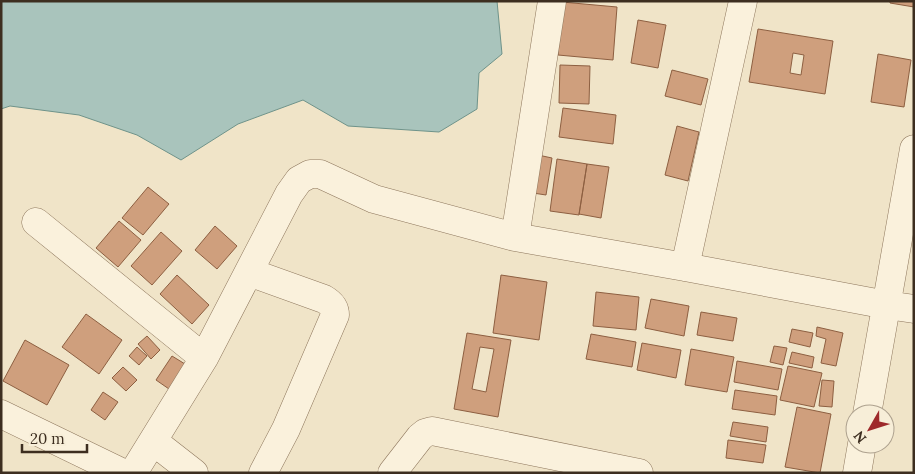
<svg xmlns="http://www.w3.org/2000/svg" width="915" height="474" viewBox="0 0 915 474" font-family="Lora,serif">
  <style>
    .water { fill: #a9c4bc; stroke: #6f938a }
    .building { fill: #cf9f7d; stroke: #8d5f41; fill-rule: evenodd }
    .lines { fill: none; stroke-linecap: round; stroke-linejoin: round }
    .minor-casing { stroke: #8d765c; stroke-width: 29 }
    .minor { stroke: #faf1dc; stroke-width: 28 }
  </style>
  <rect width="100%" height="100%" fill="#f0e4c8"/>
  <path class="water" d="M1,1h496l5,53 -23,19 -2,36 -38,23 -91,-6 -45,-26 -65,24 -57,36 -44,-25 -58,-20 -69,-9 -9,3z"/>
  <path class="building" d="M890,1h24v6l-24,-4z
    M562,2l55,5 -4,53 -55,-5z
    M638,20l28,5 -8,43 -27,-5z
    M758,29l75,12 -8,53 -76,-12zM793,53l11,2 -3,20 -11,-2z
    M878,54l33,6 -7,47 -33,-5z
    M560,65l30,1 -1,38 -30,-1z
    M672,70l36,9 -7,26 -36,-9z
    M563,108l53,7 -3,29 -54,-7z
    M677,126l22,6 -11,49 -23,-6z
    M538,155l14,3 -6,37 -13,-2z
    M557,159l30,5 -8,51 -29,-4z
    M587,164l22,3 -8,51 -22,-4z
    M148,187l21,17 -26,31 -21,-17z
    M119,221l22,19 -23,27 -22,-19z
    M215,226l22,20 -20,23 -22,-19z
    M161,232l21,19 -30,34 -21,-19z
    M177,275l32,30 -17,19 -32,-30z
    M501,275l46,7 -8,58 -46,-7z
    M596,292l43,5 -3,33 -43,-4z
    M651,299l38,7 -5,30 -39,-8z
    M701,312l36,6 -4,23 -36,-6z
    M86,314l36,26 -23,34 -37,-27z
    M817,327l26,6 -7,33 -15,-3 5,-24 -10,-3z
    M792,329l21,4 -3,14 -21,-5z
    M467,333l44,7 -13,77 -44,-8zM480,347l14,2 -8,43 -14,-3z
    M591,334l45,8 -4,25 -46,-8z
    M147,336l13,14 -9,9 -13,-15z
    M25,340l44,25 -22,40 -44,-24z
    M642,343l39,7 -5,28 -39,-8z
    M774,346l13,2 -4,17 -13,-3z
    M137,347l10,9 -8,9 -10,-9z
    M691,349l43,8 -7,35 -42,-7z
    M792,352l22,5 -2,11 -23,-5z
    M172,356l13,8 -16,25 -13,-9z
    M737,361l45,8 -4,21 -44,-8z
    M788,366l34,7 -8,34 -34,-7z
    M123,367l14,13 -11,11 -14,-13z
    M822,380l12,1 -2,26 -13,-1z
    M735,390l42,6 -2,19 -43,-6z
    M103,392l15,10 -13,18 -14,-10z
    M797,407l34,7 -11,59 -35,-6z
    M733,422l35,5 -2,15 -36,-6z
    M728,440l38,5 -3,18 -37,-5z"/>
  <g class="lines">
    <g class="minor-casing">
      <path id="minor" d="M36,222l168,136
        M515,237l37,-236
        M685,267l58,-266
        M249,272l75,27c7,4 11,8 11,16l-49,114 -23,44
        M1,414l122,59
        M867,414l47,-265
        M153,441l41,32
        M133,473l71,-115 85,-164 10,-14 11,-6h10l54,25 141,38 170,30 202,38 27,4
        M392,473l28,-36 5,-4 7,-2 207,42
        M857,473l5,-29"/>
    </g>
    <use href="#minor" class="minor"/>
  </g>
  <rect width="915" height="474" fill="none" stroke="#3d2e20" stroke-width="5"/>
  <g transform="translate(870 429) rotate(231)"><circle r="24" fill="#f7eed8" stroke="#ada18e"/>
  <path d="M0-4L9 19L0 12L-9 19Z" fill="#9e2a2b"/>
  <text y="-8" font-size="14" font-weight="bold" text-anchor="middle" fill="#3d2e20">N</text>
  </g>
  <path d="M22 444v8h65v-8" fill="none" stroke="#3d2e20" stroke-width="2.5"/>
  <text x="30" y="444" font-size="15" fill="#3d2e20" stroke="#f7eed8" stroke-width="4" paint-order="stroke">20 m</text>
</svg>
